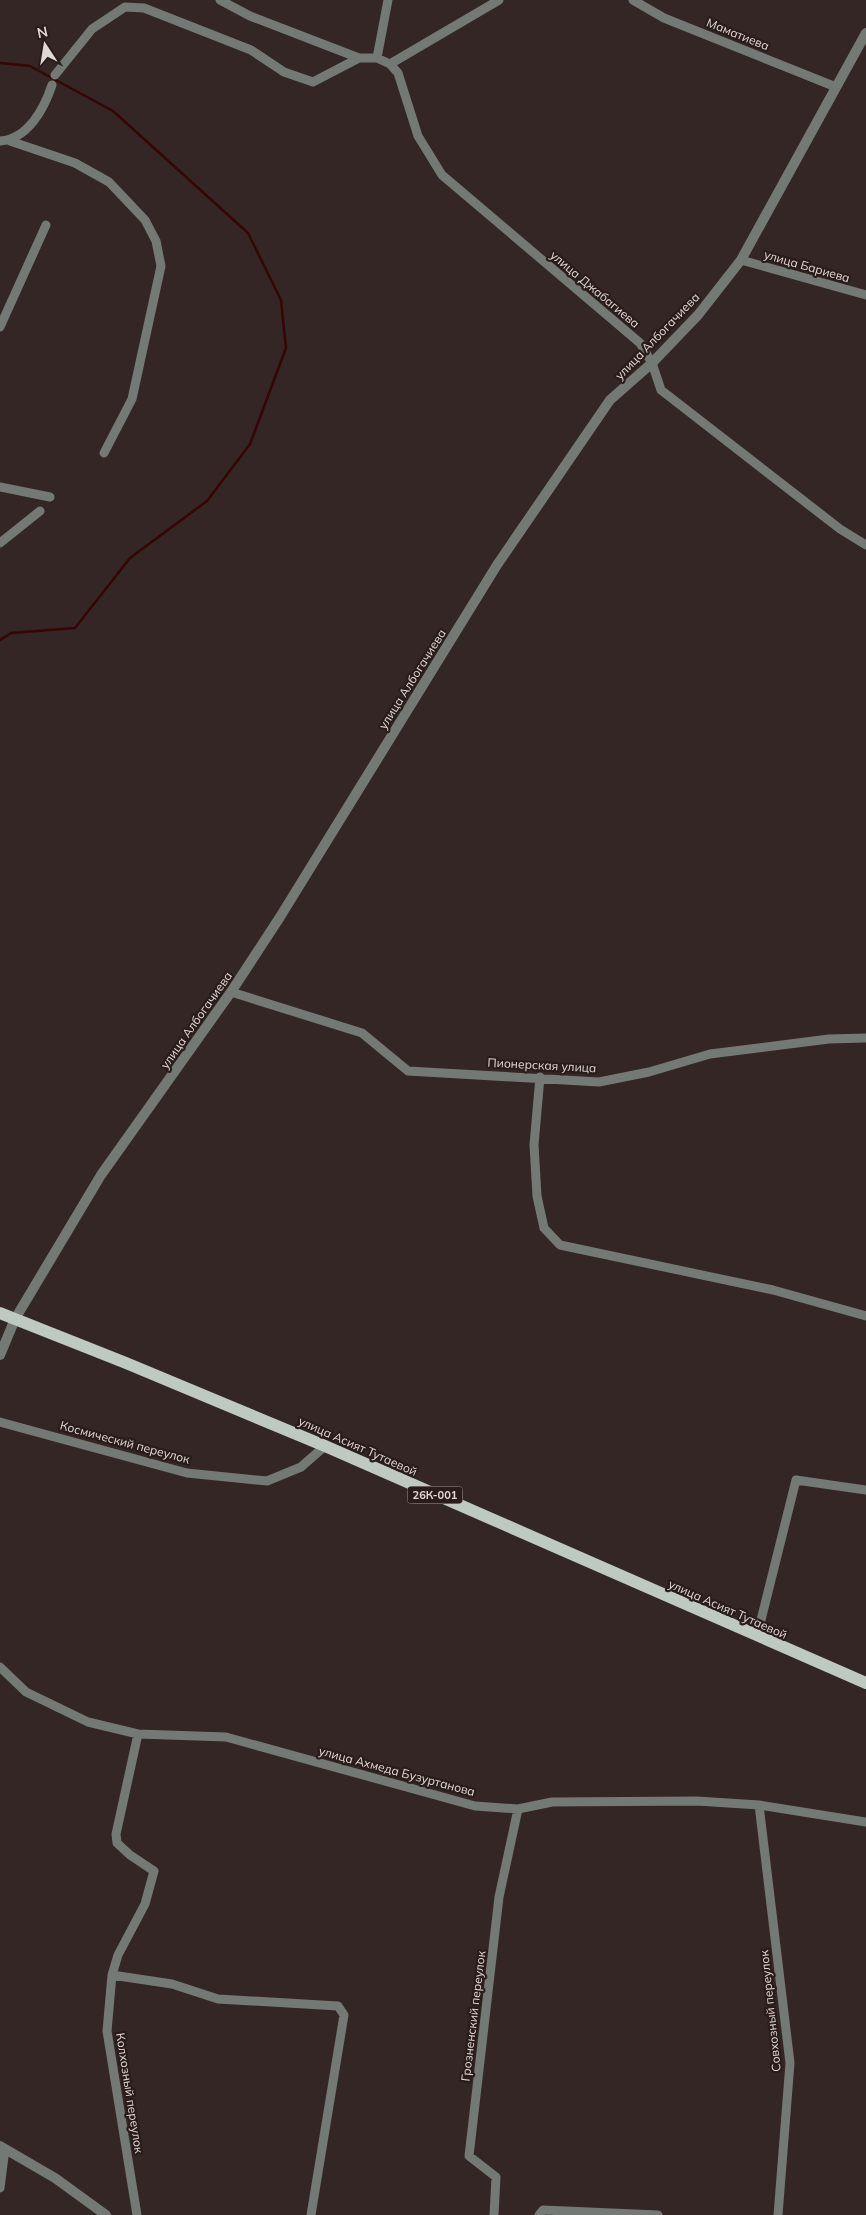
<svg xmlns="http://www.w3.org/2000/svg" width="866" height="2215" viewBox="0 0 866 2215" font-family="Mulish,sans-serif">
  <style>
    .lines { fill: none; stroke-linecap: round; stroke-linejoin: round }
    .stream { stroke: #370604; stroke-width: 2.5 }
    .minor { stroke: #737975; stroke-width: 9 }
    .tertiary { stroke: #737975; stroke-width: 10 }
    .primary { stroke: #bdc9c1; stroke-width: 12 }
    .labels { text-anchor: middle; dominant-baseline: central; stroke-width: 4.5; stroke-linejoin: round; paint-order: stroke }
    .shield { fill: #291c1b; stroke: #aaa09e; stroke-width: 1 }
    .shield-label { font-size: 11px; font-weight: bold; fill: #e1d8d6 }
    .street-label { font-size: 12px; fill: #e1d8d6; stroke: #291c1b }
  </style>
  <rect width="100%" height="100%" fill="#332624"/>
  <g class="lines">
    <path class="stream" d="M0,63l30,3 83,45 135,122 33,67 5,48 -36,96 -43,57 -77,57 -55,70 -64,5 -11,7"/>
    <path class="minor" d="M220,0l30,16 109,42
      M633,0l31,18 172,69
      M377,58l11,-58
      M390,64l109,-64
      M55,75l37,-46 33,-22 19,1 107,42 33,22 29,10 46,-24h18l13,6 8,9 20,63 24,39 198,168 12,20 9,27 179,139 26,16
      M0,141c28,-2 44,-32 52,-56
      M10,141l65,22 34,19 36,38 11,21 5,25 -29,133 -28,54
      M741,260l125,35
      M0,327l46,-102
      M0,487l50,10
      M0,543l40,-32
      M231,992l131,41 46,38 191,11 50,-10 61,-18 119,-15 37,-1
      M540,1077l-6,68 3,51 7,32 16,17 213,45 93,26
      M0,1422l187,51 80,8 34,-14 24,-21
      M757,1636l39,-156 70,10
      M0,1667l26,25 62,30 50,12 88,3 249,69 43,3 34,-7 145,-1 62,4 107,17
      M759,1805l31,258 -12,152
      M112,1975l60,9 46,15 120,7 6,9 -33,200
      M0,2188l5,-39
      M137,2215l-30,-184 5,-56 6,-20 27,-51 9,-33 -24,-16 -13,-12 -1,-9 22,-100
      M494,2215l2,-38 -27,-21 30,-259 19,-88
      M539,2215l4,-5 115,5"/>
    <path class="tertiary" d="M0,1355l15,-36 86,-144 130,-183 49,-75 217,-352 113,-165 42,-37 46,-48 43,-55 125,-227
      M0,2146l55,32 51,37"/>
    <path class="primary" d="M0,1313l126,50 199,83 541,237"/>
  </g>
  <g class="labels">
    <rect class="shield" x="407.5" y="1486.5" width="55" height="17" rx="4"/>
    <g class="shield-label">
      <text x="435" y="1495">26К-001</text>
    </g>
    <g class="street-label">
      <text transform="translate(738 34) rotate(22)">Маматиева</text>
      <text transform="translate(807 266) rotate(16)">улица Бариева</text>
      <text transform="translate(595 289) rotate(40)">улица Джабагиева</text>
      <text transform="translate(657 336) rotate(-46)">улица Албогачиева</text>
      <text transform="translate(412 679) rotate(-58)">улица Албогачиева</text>
      <text transform="translate(196 1020) rotate(-55)">улица Албогачиева</text>
      <text transform="translate(542 1065) rotate(3)">Пионерская улица</text>
      <text transform="translate(125 1442) rotate(15)">Космический переулок</text>
      <text transform="translate(358 1446) rotate(24)">улица Асият Тутаевой</text>
      <text transform="translate(728 1609) rotate(24)">улица Асият Тутаевой</text>
      <text transform="translate(397 1771) rotate(15)">улица Ахмеда Бузуртанова</text>
      <text transform="translate(770 2011) rotate(-96)">Совхозный переулок</text>
      <text transform="translate(473 2016) rotate(-83)">Грозненский переулок</text>
      <text transform="translate(130 2093) rotate(81)">Колхозный переулок</text>
    </g>
  </g>
  <g transform="translate(45 45) rotate(348)" stroke="#291c1b" stroke-width="4" paint-order="stroke">
  <path d="M0-4L9 19L0 12L-9 19Z" fill="#e1d8d6"/>
  <text y="-8" font-size="14" font-weight="bold" text-anchor="middle" fill="#e1d8d6">N</text>
  </g>
</svg>
